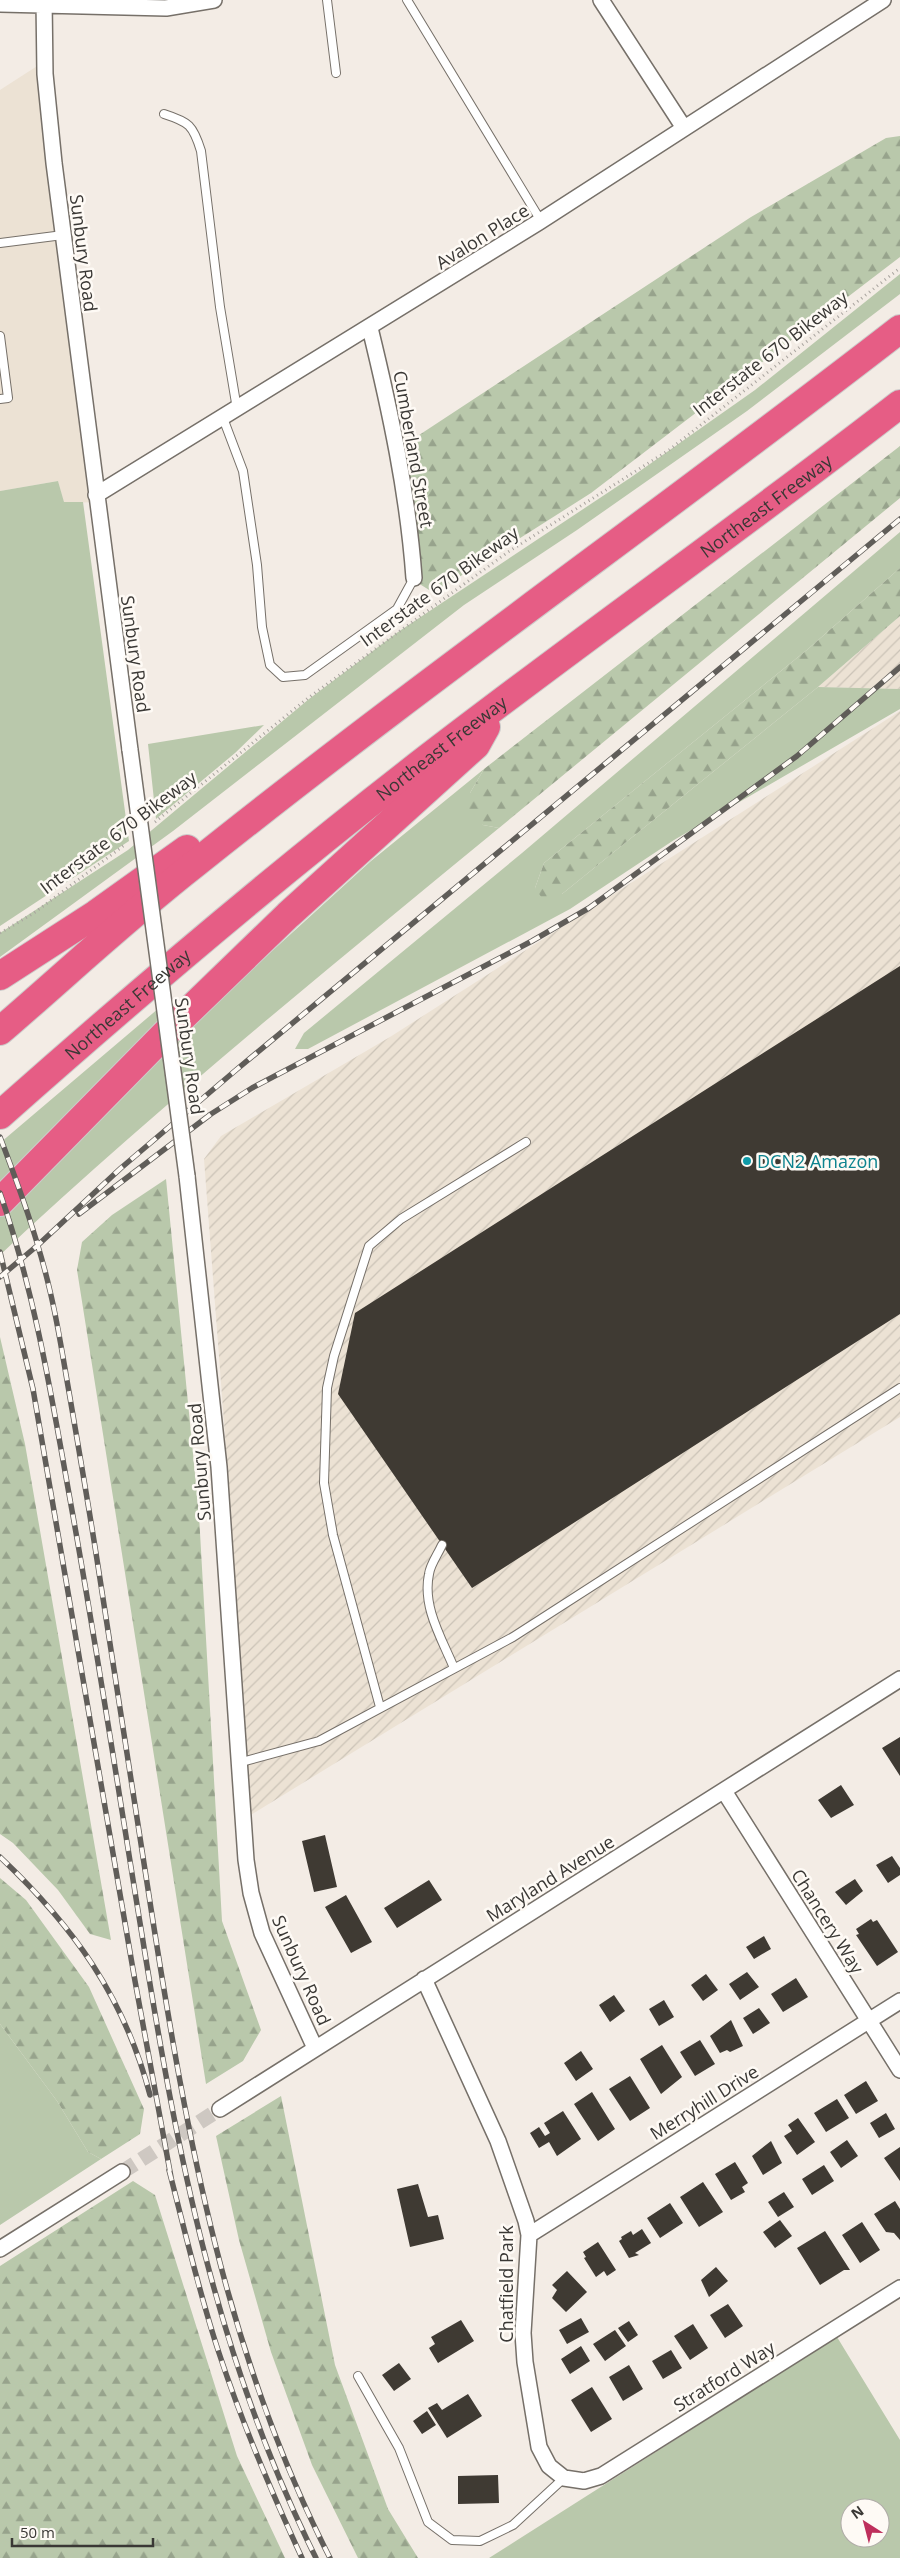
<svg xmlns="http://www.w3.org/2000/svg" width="900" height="2558" viewBox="0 0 900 2558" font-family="'Open Sans',sans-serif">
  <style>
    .built { fill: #ece2d4 }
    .industrial { fill: url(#industrial-furrows) }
    .green { fill: #b9c8ab; fill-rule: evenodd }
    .forest { fill: url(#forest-firs) }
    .building { fill: #3f3a33 }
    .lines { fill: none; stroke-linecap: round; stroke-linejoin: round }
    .street-tunnel { stroke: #cec8c2; stroke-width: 15; stroke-dasharray: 15 8; stroke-linecap: butt }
    .lane-casing { stroke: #767069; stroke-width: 10 }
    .street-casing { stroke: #767069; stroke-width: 18 }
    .highway-casing { stroke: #cccbca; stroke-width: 30 }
    .path { stroke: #a8a39e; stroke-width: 3; stroke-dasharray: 1 4; stroke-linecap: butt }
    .lane { stroke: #fff; stroke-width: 8 }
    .street { stroke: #fff; stroke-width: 15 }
    .highway { stroke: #e65d85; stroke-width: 28 }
    .rail-casing { stroke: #605d59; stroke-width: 5.5 }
    .rail { stroke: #fefaf5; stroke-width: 4; stroke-dasharray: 11; stroke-linecap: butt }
    .street-bridge-casing { stroke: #767069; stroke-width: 18; stroke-linecap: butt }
    .street-bridge { stroke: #fff; stroke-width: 15 }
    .culture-dot { fill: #0f9aa8; stroke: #fefaf5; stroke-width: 2 }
    .labels { text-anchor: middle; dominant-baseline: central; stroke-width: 5; stroke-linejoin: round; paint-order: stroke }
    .street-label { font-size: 18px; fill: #3a3835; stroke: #fefaf5 }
    .culture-label { font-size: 18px; fill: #0d838f; stroke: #fefaf5; text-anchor: start }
  </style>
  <defs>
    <pattern id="industrial-furrows" width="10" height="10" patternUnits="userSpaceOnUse" patternTransform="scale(1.25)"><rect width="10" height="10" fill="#ece2d4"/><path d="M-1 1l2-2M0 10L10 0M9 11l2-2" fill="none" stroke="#cbc3b7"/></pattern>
    <pattern id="forest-firs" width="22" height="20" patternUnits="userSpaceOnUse" patternTransform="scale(1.25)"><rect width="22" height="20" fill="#b9c8ab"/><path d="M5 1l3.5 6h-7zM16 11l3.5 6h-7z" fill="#97a38c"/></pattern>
  </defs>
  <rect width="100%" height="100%" fill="#f3ece5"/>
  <path class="built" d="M45,61l54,441 -35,1 -6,-22 -58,10v-401z"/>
  <path class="industrial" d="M900,616v73l-82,-2z
    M900,711v706l-651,399 -22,-354 -23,-303 17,-23 169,-99z"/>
  <path class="green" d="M900,274v20l-153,117 -170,119 -113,75 -291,226 -173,126v-24l128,-83 181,-151 89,-67 232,-154 125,-88z
    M58,481l6,21h19l46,339 -129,85v-435z
    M900,532v36l-92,81 -264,214 -9,25 27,6 256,-207 82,2v20l-226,131 -104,69 -262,140h-13l9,-16 218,-180z
    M264,725l-29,28 -79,66 -8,-75z
    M484,769l-14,24 13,32 16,3c-169,139 -339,277 -499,427v-38l156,-156 104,-99 111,-101z
    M159,1008l7,8 -166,169v-42z
    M0,2024l57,77 31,51 13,7 -101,66z
    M837,2337l63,103v118h-411zM850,2508h30v30h-30z"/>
  <path class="forest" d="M900,136v121l-309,236 -157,100 -16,-10 -19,-128 11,-14 341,-224 135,-79z
    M900,446v52l-401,330 -16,-3 -14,-14 1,-18 14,-24z
    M900,568v48l-82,71 -256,207 -18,7 -9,-13 9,-25 264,-214z
    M166,1179l33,336 23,406 39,109 -18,31 -37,23 -129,-814 5,-28 30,-27z
    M0,1337l25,107 86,496 -21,-6 -32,-44 -45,-47 -13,-9z
    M0,1878l26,22 63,87 55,122 -4,25 -39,25 -13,-7 -31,-51 -57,-77z
    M281,2096l54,269 53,144 30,49h-60l-46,-93 -41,-113 -32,-112 -23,-104z
    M133,2181l22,14 82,261 48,102h-285v-292z"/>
  <path class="building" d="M900,966v348l-428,274 -134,-194 17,-81z
    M900,1737v39l-18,-28z
    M841,1785l13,20 -23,13 -13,-18z
    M325,1835l12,52 -23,5 -12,-51z
    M892,1856l8,12v7l-12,8 -12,-18z
    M855,1879l8,12 -17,14 -11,-13z
    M429,1880l13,20 -45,28 -13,-20z
    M346,1895l26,47 -21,11 -26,-46z
    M871,1919l2,3 4,-2 21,32 -21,14 -21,-31 3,-1 -3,-5z
    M764,1936l7,13 -17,10 -8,-12z
    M747,1972l12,15 -19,13 -11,-16z
    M706,1974l12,16 -15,11 -12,-16z
    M796,1978l12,19 -25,15 -12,-18z
    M614,1995l11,16 -15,11 -11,-17z
    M664,2000l10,17 -15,9 -10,-17z
    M759,2008l11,15 -17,11 -10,-16z
    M731,2020l12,26 -13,6 -3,-2 -7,3 -10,-17z
    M700,2040l15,24 -20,12 -15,-24z
    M662,2045l20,32 -21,17 -21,-35z
    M581,2051l12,18 -17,12 -12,-18z
    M630,2076l20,32 -20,13 -21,-32z
    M866,2081l12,20 -22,13 -12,-19z
    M592,2092l23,37 -17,12 -24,-37z
    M837,2099l12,19 -23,14 -12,-19z
    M563,2111l18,28 -24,17 -8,-14 -10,6 -9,-15 9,-6 6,9 5,-3 -6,-10z
    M886,2113l9,16 -16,9 -9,-15z
    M798,2118l17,24 -18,13 -13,-19 8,-5 -4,-6z
    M847,2140l11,16 -17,12 -11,-16z
    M771,2141l11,22 -19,12 -11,-19z
    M900,2147v34l-16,-23z
    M735,2162l13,21 -6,4 3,5 -14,8 -16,-26z
    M824,2165l10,16 -22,14 -10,-16z
    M703,2182l20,30 -24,15 -19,-30z
    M418,2184l10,33 10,-2 6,24 -34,8 -13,-58z
    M784,2192l10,15 -16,10 -10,-15z
    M895,2201l5,8v31l-6,-7 -8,-1 -12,-18z
    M670,2203l13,20 -23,15 -13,-20z
    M780,2220l12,16 -17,12 -12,-16z
    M862,2222l18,28 -20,13 -18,-28z
    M642,2229l9,14 -16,10 4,2 -10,3 -10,-17 3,-2 -1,-2 10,-6 2,4z
    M825,2231l25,39h-6l-24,15 -23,-37z
    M598,2242l18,28 -9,6 -3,-5 -8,6 -12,-19 2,-1 -3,-5z
    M716,2267l12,14 -19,16 -8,-17z
    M567,2271l20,21 -21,20 -14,-14 5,-8 -5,-5z
    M728,2304l15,22 -18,12 -15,-23z
    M581,2318l8,14 -22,12 -8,-14z
    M461,2320l13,21 -36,22 -9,-15 6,-4 -4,-7z
    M629,2321l9,14 -10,7 -10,-14z
    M693,2324l15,24 -18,12 -16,-24z
    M615,2330l11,16 -21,15 -12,-17z
    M581,2346l9,15 -20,13 -9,-15z
    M671,2350l11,18 -19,11 -11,-18z
    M399,2363l12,16 -17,12 -12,-16z
    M629,2365l14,24 -20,12 -14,-24z
    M592,2387l20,32 -21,13 -20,-32z
    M468,2394l14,22 -35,22 -19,-30 9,-5 5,7z
    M427,2411l9,14 -14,9 -9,-13z
    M498,2475l1,28 -41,1v-28z"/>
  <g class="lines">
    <path class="street-tunnel" d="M122,2172l98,-63"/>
    <g class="lane-casing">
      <path id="lane" d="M327,0l9,73
        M407,0l134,221
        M164,114c25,8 29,11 37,37l19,156 17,102
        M0,243l63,-8
        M0,336l8,62 -8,1
        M223,418l20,53 14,94 5,62 8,38 13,12 22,-2 92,-66 17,-31
        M442,1545c-4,9 -12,20 -13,29 -7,33 13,65 25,94
        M380,1707l-47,-172 -9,-52 3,-95 7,-32 35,-110 32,-27 125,-77
        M238,1763l81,-22 194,-104 387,-249
        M358,2376l41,72 29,74 24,18 28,1 33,-16 51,-47"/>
    </g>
    <g class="street-casing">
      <path id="street" d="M44,0l1,74 9,89 76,587
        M601,0l83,128
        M0,4l166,4 48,-8
        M370,328c20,82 38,166 44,250
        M96,495l443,-273 344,-222
        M187,1176l32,291 27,393 5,33 11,40 53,115
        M724,1791l176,279
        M424,1979l74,162 28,80 3,14 -6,98 2,29 14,85 10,19 15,12 20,3 17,-5 299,-188
        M220,2109l680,-430
        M529,2235l371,-234
        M0,2249l122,-77"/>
    </g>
    <g class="highway-casing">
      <g id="highway">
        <path d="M0,976l96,-62 91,-65"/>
        <path d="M0,1031c65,-56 128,-115 196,-168 230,-184 471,-353 704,-534"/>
        <path id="s1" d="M0,1115c133,-118 267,-232 407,-341 162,-126 331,-244 493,-370"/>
        <path d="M0,1202l167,-170 121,-117 188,-170 10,-18"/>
      </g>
    </g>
    <path class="path" d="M155,822l153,-124 200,-146 161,-102 231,-182
      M0,933l34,-20 92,-69"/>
    <use href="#lane" class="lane"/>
    <use href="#street" class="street"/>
    <use href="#highway" class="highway"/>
    <g class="rail-casing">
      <path id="rail" d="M0,1137c19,50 38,102 50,154 8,33 13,67 19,101 10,58 20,116 29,174 18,117 36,233 54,349 35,223 74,440 178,643
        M0,1193c37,106 53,213 73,323 25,139 46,279 69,419 35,218 74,423 174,623
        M79,1214l132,-100 41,-26 280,-147 57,-33 208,-152 103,-89
        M0,1252l33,137 102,592 36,196
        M0,1277l38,-32 83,-77 115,-98 664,-551
        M0,1857c73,69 124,139 150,238
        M169,2170c16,61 30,123 50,183 23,70 52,138 83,205"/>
    </g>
    <use href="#rail" class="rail"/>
    <g class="street-bridge-casing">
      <path id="street-bridge" d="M130,750l57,426"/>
    </g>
    <use href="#street-bridge" class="street-bridge"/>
  </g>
  <circle class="culture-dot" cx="747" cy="1161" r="5"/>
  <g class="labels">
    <g class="street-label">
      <text transform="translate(482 236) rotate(-32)">Avalon Place</text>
      <text transform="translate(84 253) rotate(83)">Sunbury Road</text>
      <text transform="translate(770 353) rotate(-38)">Interstate 670 Bikeway</text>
      <text transform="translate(414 449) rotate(80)">Cumberland Street</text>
      <text stroke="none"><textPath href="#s1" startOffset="979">Northeast Freeway</textPath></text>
      <text transform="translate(439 586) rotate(-36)">Interstate 670 Bikeway</text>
      <text transform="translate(136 654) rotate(82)">Sunbury Road</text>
      <text stroke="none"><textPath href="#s1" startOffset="574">Northeast Freeway</textPath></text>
      <text transform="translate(118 832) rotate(-37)">Interstate 670 Bikeway</text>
      <text stroke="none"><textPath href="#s1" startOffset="169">Northeast Freeway</textPath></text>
      <text transform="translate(190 1056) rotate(82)">Sunbury Road</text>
      <text transform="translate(199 1462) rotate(-95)">Sunbury Road</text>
      <text transform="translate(550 1878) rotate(-32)">Maryland Avenue</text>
      <text transform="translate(828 1921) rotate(58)">Chancery Way</text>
      <text transform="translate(302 1970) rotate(66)">Sunbury Road</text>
      <text transform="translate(704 2102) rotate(-32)">Merryhill Drive</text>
      <text transform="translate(506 2284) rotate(-90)">Chatfield Park</text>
      <text transform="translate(724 2376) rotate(-32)">Stratford Way</text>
    </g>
    <g class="culture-label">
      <text x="757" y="1161">DCN2 Amazon</text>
    </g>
  </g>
  <g transform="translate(865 2523) rotate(324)"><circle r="24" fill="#fefaf5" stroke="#b0aca8"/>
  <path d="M0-4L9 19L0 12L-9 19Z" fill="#be2f5c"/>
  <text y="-8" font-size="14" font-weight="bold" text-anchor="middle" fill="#3a3835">N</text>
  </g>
  <path d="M12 2538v8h141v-8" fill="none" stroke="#3a3835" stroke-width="2.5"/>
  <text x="20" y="2538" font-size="15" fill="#3a3835" stroke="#fefaf5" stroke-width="4" paint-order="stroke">50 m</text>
</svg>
